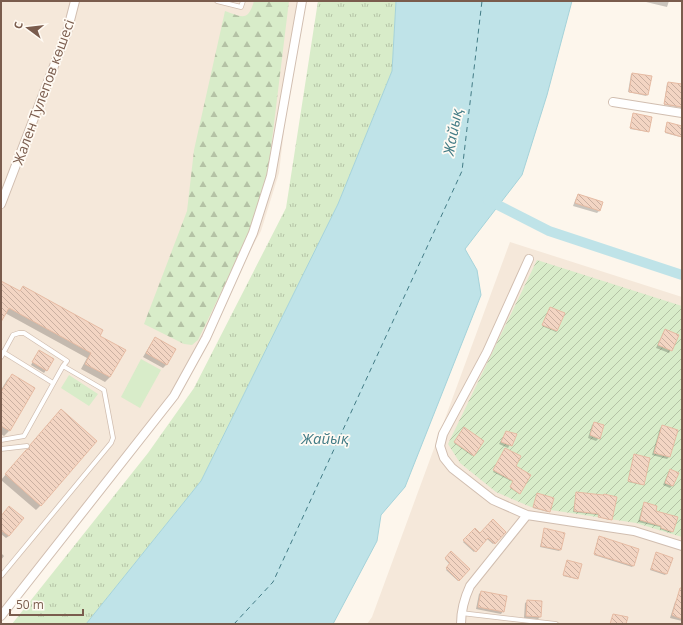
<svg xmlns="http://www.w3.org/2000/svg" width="683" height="625" viewBox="0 0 683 625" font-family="'Open Sans',sans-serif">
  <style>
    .residential { fill: #f5e8da }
    .grass { fill: url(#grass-tufts) }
    .forest { fill: url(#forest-firs) }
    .garden { fill: url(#garden-furrows) }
    .pitch { fill: #d8ecc9 }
    .water { fill: #bfe3e8; stroke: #a5d3da }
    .shadow { fill: #0003 }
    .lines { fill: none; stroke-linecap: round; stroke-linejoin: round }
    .canal { stroke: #bfe3e8; stroke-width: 10 }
    .ferry { stroke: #437c86; stroke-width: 1; stroke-dasharray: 5 4; stroke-linecap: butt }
    .building { fill: url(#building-back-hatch); stroke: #e6bba3 }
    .lane-casing { stroke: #d1beb0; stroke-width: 5.5 }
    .street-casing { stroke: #d1beb0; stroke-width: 10 }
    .lane { stroke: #fff; stroke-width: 4 }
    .street { stroke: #fff; stroke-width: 8 }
    .labels { text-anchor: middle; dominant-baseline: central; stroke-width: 3.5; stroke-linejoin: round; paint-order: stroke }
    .street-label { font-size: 14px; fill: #7a5c4d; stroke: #fffaf3 }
    .water-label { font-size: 15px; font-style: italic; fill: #437c86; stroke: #fffaf3 }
  </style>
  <defs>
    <pattern id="grass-tufts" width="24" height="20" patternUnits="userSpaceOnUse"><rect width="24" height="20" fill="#d8ecc9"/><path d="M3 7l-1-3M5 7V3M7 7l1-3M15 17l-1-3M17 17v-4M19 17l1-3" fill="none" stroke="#b4c2a5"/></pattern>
    <pattern id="forest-firs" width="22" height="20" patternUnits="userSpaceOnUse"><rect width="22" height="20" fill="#d8ecc9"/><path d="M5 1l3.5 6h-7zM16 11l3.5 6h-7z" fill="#b4c2a5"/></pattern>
    <pattern id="garden-furrows" width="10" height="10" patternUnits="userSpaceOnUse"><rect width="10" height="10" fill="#d8ecc9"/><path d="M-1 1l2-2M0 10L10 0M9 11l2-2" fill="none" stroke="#b4c2a5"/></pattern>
    <pattern id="building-back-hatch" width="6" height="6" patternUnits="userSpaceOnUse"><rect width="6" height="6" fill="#f3d5c3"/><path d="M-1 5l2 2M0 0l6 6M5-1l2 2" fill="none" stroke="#cab0a1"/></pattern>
  </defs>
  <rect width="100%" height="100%" fill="#fdf6ec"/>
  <path class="residential" d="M1,1h298l-20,172 -18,58 -91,164 -169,215z
    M510,242l172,55v327h-315l5,-7z"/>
  <path class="grass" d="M318,1h78l-4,70 -54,133 -137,277 -115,143h-74l136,-171 46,-65 92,-180z
    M69,375l29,19 -9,12 -28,-18z"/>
  <path class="forest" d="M254,1h35l-22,180 -12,36 -14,34 -43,89 -6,5 -8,-1 -40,-20 43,-113 7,-61 31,-139c17,6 23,11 29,-10z"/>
  <path class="garden" d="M537,260l145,46v231l-46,-14 -105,-16 -35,-15 -36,-29 -12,-19z"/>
  <path class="pitch" d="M141,359l20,11 -21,38 -19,-11z"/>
  <path class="water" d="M396,1h176l-25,94 -25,80 -57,74 12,21 4,25 -76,192 -24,28 -4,26 -44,83h-247l115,-143 137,-277 54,-133z"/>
  <path class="shadow" d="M647,1h22l-2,6 -21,-5z
    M631,74h1l15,21 -1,1 -18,-4z
    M667,83l15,2v23l-18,-3z
    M633,114l15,17v1l-18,-3z
    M667,124l15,3 -1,9 -1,1 -15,-4z
    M578,196l21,15 -2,2 -24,-7 3,-8z
    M1,282l18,10 5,-5 75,49 11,41 -5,5 -24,-13 6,-11 -82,-45 -4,7z
    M549,309l8,22 -1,1 -14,-6z
    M665,330l13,6 -9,17 -13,-5 7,-15z
    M155,338l20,11 -9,16 -3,3 -20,-11 9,-15z
    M37,354l16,6 -9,13 -13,-8z
    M12,375l22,13 -25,43 -5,5 -3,-2v-44l6,-10z
    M56,416l-15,89 -5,5 -35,-30z
    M594,423l5,15 -3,3 -8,-3 4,-13z
    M662,426l7,31 -2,2 -15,-4 8,-27z
    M464,428l19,13 -11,15 -18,-13z
    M506,432l9,3 -7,13 -9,-4z
    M505,450l9,16 5,28 -9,-6 3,-6 -20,-10z
    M634,455l9,29 -1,1 -14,-3z
    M671,471l1,15 -2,2 -7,-3 5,-12z
    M576,493l35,27h-1l-12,-3v-2l-25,-3z
    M537,495l12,16 -1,1 -15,-4z
    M644,504l11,7 17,20 -1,2 -11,-4v-2l-22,-5 5,-17z
    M1,517l8,19 -3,2 -5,-4z
    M475,529l5,5 25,-2 -12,12 -6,-5 -13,13 -11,-10z
    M544,530l16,20 -1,1 -19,-4z
    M598,538l40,11 -5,17 -1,1 -38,-12z
    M1,553l3,3 -3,4z
    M451,553l17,16 -10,12 -12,-11 4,-5 -5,-6z
    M656,554l10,20 -1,1 -15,-5z
    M567,562l10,16 -1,1 -13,-3z
    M481,592l22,19 -2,3 -25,-5 3,-15z
    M677,600l5,2v19l-12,-3 5,-16z
    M528,601l12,16 -2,2 -14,-1 1,-15z"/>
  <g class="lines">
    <path class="canal" d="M488,200l61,31 133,44"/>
    <path class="ferry" d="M234,624l39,-42 189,-411 20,-170"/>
  </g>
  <path class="building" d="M632,73l20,3 -4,19 -19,-3z
    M668,82l14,2v23l-18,-3z
    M633,113l19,4 -3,15 -19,-4z
    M667,122l15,4v11l-17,-5z
    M578,194l25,8 -3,9 -25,-8z
    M1,281l19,10 3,-5 80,44 -3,6 26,14 -16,27 -25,-13 6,-11 -82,-45 -8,14z
    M550,307l15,6 -8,18 -15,-6z
    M665,329l14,6 -7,16 -14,-6z
    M155,337l21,12 -9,16 -21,-12z
    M39,350l15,9 -7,12 -15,-9z
    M12,374l23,14 -25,43 -9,-5v-34z
    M61,409l36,32 -56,65 -36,-32 21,-24 3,-1 1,-4z
    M594,422l10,3 -4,14 -10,-4z
    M662,425l16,5 -8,27 -16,-4z
    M464,427l20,14 -10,15 -20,-14z
    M506,431l11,3 -5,12 -11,-4z
    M505,448l16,8 -5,10 15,9 -11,19 -10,-7 3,-6 -20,-11z
    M634,454l16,4 -6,27 -16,-4z
    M670,469l9,4 -6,13 -8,-3z
    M576,492l27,3 1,-1 13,3 -5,23 -14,-3 1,-3 -25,-3z
    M537,493l17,5 -4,14 -17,-5z
    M644,502l13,4 -1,5 22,6 -5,15 -12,-4v-2l-21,-6z
    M9,506l15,12 -15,18 -8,-6v-14z
    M493,519l13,13 -11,12 -7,-6 -12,14 -13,-12 12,-12 5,5z
    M544,528l21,5 -4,17 -20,-4z
    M599,536l40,13 -5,17 -40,-12z
    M451,551l19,18 -11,12 -13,-13 4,-5 -5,-5z
    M656,552l17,6 -6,16 -16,-5z
    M567,560l15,4 -4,15 -15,-4z
    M680,588h2v31l-10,-4z
    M481,591l26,5 -3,16 -26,-5z
    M527,600l15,1 -1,16 -15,-1z
    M613,614l15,3 -2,7h-16z"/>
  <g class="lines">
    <g class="lane-casing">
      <path id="lane" d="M217,1l24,6 2,-6
        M3,352l50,31
        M1,357l12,-22 6,-2h5l43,28 -4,5 41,24 9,48 -2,5 -110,133
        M1,440l23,-4 39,-70
        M1,449l26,-3
        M461,613l95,11"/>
    </g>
    <g class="street-casing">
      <path id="street" d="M613,102l69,11
        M1,204l66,-172 8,-31
        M529,259l-42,93 -44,82 -3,12 4,12 8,10 41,32 34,15 107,16 48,15
        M1,616l173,-220 32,-58 47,-105 18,-57 31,-175
        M461,624c0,-15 3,-25 9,-38l57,-71"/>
    </g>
    <use href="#lane" class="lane"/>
    <use href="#street" class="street"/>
  </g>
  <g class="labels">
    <g class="street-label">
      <text transform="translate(43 92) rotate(-70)">Жален Тулепов көшесі</text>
    </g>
    <g class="water-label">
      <text transform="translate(452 132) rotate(-79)">Жайық</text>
      <text x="325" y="438">Жайық</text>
    </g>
  </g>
  <rect width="683" height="625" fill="none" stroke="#7a5c4d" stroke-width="4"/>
  <g transform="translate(28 28) rotate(285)" stroke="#fffaf3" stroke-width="3" paint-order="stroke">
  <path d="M0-3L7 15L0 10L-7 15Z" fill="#7a5c4d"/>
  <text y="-6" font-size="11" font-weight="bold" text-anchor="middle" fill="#7a5c4d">С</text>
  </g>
  <path d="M10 609v6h73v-6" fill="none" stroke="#7a5c4d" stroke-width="2"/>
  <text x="16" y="609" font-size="12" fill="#7a5c4d" stroke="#fffaf3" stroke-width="3" paint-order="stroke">50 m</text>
</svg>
